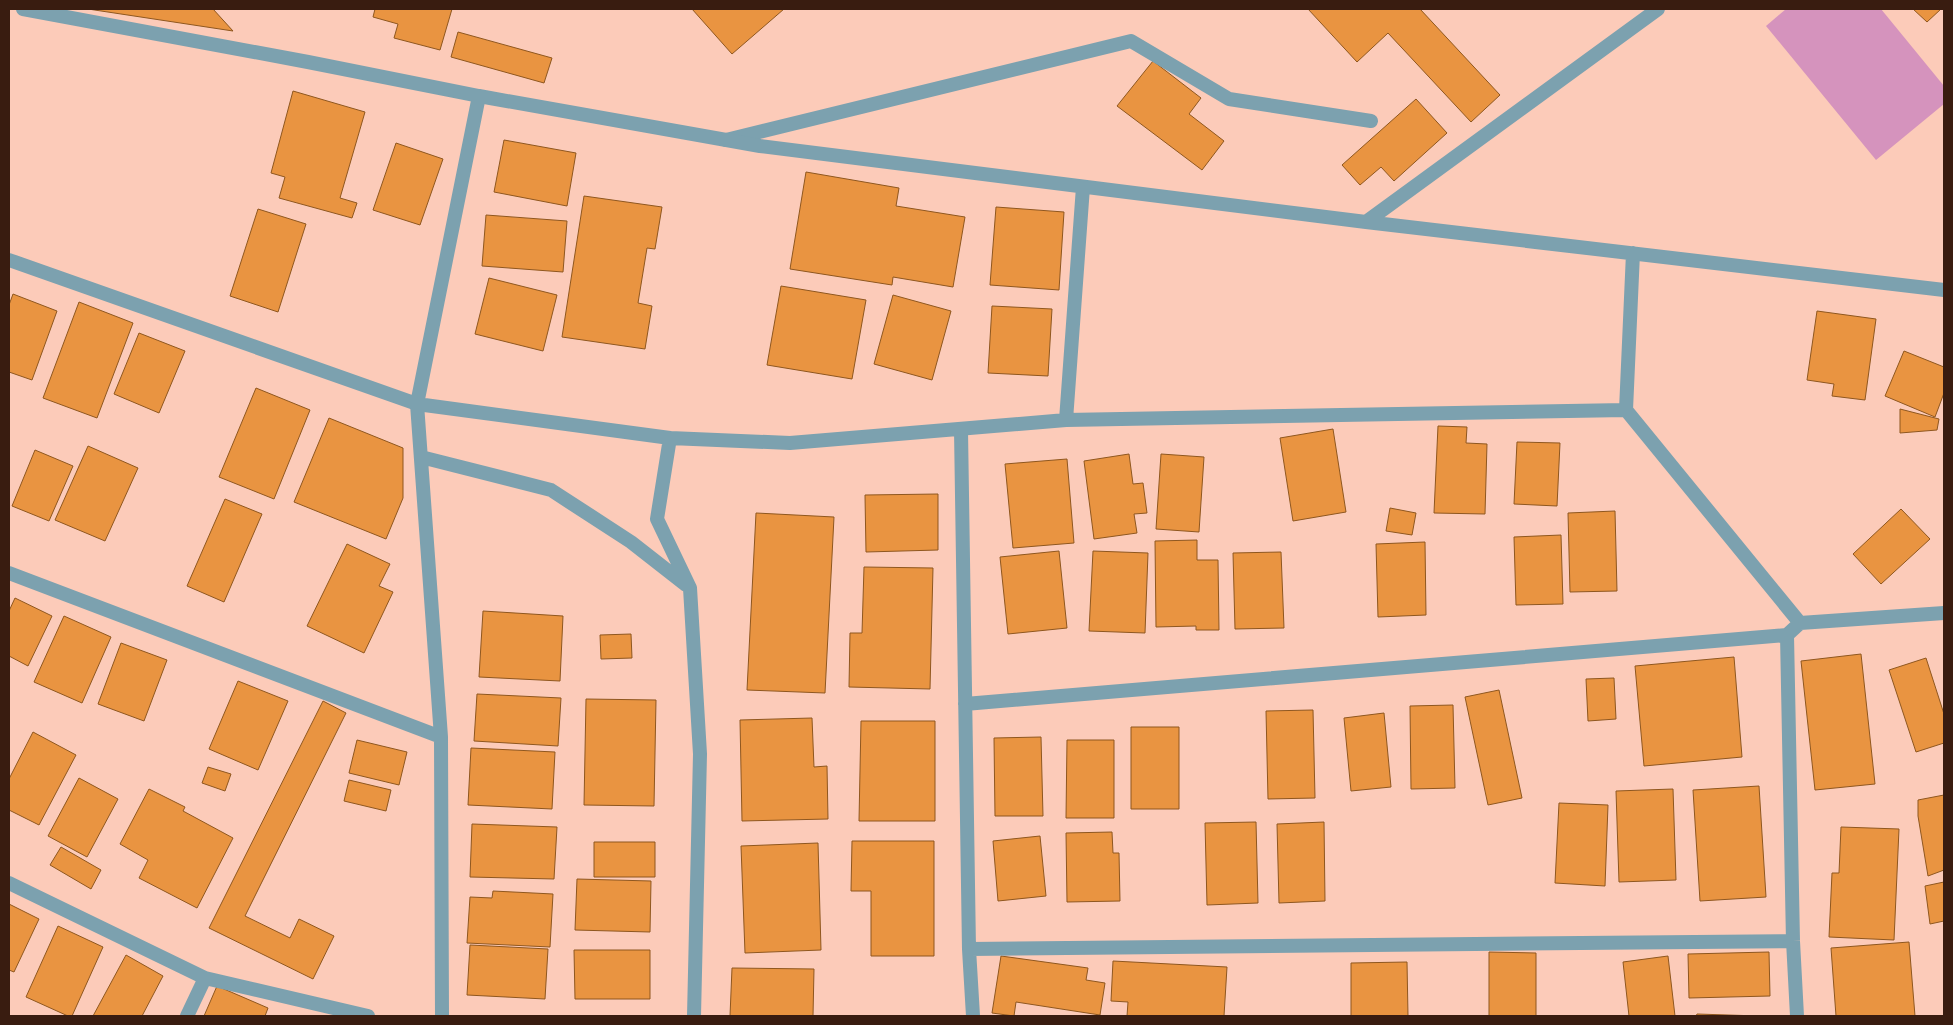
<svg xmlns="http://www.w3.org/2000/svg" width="1953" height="1025" viewBox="0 0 1953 1025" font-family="'Source Sans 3',sans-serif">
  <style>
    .green { fill: #d593bd }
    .building { fill: #e99441; stroke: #8f571f }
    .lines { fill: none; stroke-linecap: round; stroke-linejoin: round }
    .service { stroke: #7ca1af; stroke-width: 14 }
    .minor { stroke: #7ca1af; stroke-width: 14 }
  </style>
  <rect width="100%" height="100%" fill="#fccbb9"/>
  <path class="green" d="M1786,9h95l63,77v18l-68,56 -110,-134z"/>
  <path class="building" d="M88,9h125l20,22z
    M375,9h77l-12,41 -46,-12 4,-14 -25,-7z
    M692,9h92l-52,45z
    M1308,9h112l80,86 -29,27 -83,-89 -31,29z
    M1913,9h28l-14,13z
    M458,32l94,26 -8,25 -93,-26z
    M1153,61l48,37 -12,16 35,27 -22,29 -85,-64z
    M293,91l72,21 -25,86 17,5 -5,15 -73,-20 6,-21 -14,-4z
    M1416,99l31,34 -53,48 -13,-14 -21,18 -18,-20z
    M504,140l72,13 -9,53 -73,-14z
    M396,143l47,16 -23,66 -47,-15z
    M806,172l93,16 -3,18 69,11 -12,70 -60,-10 -1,8 -102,-16z
    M584,196l78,11 -7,42 -8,-1 -9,55 14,3 -7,43 -83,-12z
    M996,207l68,5 -5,78 -69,-5z
    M258,209l48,15 -28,88 -48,-16z
    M486,215l81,6 -4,51 -81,-6z
    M489,278l68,17 -14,56 -68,-17z
    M781,286l85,14 -14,79 -85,-14z
    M13,294l44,17 -25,69 -23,-8v-67z
    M893,295l58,16 -19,69 -58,-16z
    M79,302l54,21 -36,95 -54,-20z
    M992,306l60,3 -4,67 -60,-3z
    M1817,311l59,8 -11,81 -33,-4 2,-12 -27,-4z
    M139,333l46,18 -26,62 -45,-19z
    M1904,351l40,16v26l-9,24 -50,-21z
    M256,388l54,22 -36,89 -55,-22z
    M1900,409l39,10 -2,11 -37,3z
    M329,418l74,30v50l-17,41 -92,-37z
    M1438,426l29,1 -1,16 21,1 -2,70 -51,-1z
    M1333,429l13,83 -53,9 -13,-83z
    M1517,442l43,1 -3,63 -43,-2z
    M88,446l50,22 -33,73 -50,-21z
    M35,450l38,16 -24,55 -37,-15z
    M1129,454l4,30 10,-1 4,30 -13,1 3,19 -43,6 -10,-78z
    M1161,454l43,3 -5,75 -43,-3z
    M1067,459l7,84 -61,5 -8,-84z
    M938,494v56l-72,2 -1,-57z
    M225,499l37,15 -38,88 -37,-16z
    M1390,508l26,5 -4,22 -26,-4z
    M1901,509l29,30 -49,45 -28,-30z
    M1615,511l2,80 -47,1 -2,-79z
    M756,513l78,4 -9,176 -78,-3z
    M1561,535l2,69 -47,1 -2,-68z
    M1197,540v20h21l1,70h-23v-4l-40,1 -1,-86z
    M1425,542l1,73 -48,2 -2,-73z
    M347,544l43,20 -11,22 14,6 -29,61 -57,-27z
    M1059,551l8,77 -59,6 -8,-77z
    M1093,551l55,2 -3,80 -56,-2z
    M1281,552l3,76 -49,1 -2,-76z
    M864,567l69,1 -3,121 -81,-2 1,-54h12z
    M15,598l37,18 -24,50 -19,-10v-45z
    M483,611l80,5 -3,65 -81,-4z
    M64,616l47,21 -29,66 -48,-21z
    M631,634l1,24 -31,1 -1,-24z
    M121,643l46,17 -23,61 -46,-17z
    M1861,654l14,130 -60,6 -14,-129z
    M1734,657l8,100 -98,9 -9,-100z
    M1926,658l18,56v29l-28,9 -27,-82z
    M1614,678l2,41 -28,2 -2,-42z
    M238,681l50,20 -30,69 -49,-21z
    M1499,690l23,108 -34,7 -23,-108z
    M477,694l84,4 -3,48 -84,-5z
    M586,699l70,1 -2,106 -70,-1z
    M323,701l23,12 -101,203 45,22 9,-19 35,17 -21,43 -104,-51z
    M1453,705l2,83 -44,1 -1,-83z
    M1313,710l2,88 -47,1 -2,-88z
    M1384,713l7,74 -40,4 -7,-73z
    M812,718l2,49 13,-1 1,53 -86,2 -2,-101z
    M861,721h74v100h-76z
    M1131,727h48v82h-48z
    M33,732l43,23 -37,70 -30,-15v-31z
    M1041,737l2,79h-48l-1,-78z
    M357,740l50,12 -8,33 -50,-12z
    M1067,740h47v78h-48z
    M471,748l84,4 -3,57 -84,-4z
    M208,767l23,7 -6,17 -23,-8z
    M79,778l39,21 -31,58 -39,-21z
    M349,780l42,10 -5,21 -42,-10z
    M1759,786l7,111 -66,4 -7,-111z
    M149,789l36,18 -2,4 50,27 -36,70 -58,-30 9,-18 -28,-16z
    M1673,789l3,91 -57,2 -3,-91z
    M1944,795v75l-16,6 -10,-60v-16z
    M1559,803l49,2 -3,81 -50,-3z
    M1256,822l2,81 -51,2 -2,-82z
    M1324,822l1,79 -46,2 -2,-79z
    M472,824l85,3 -3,52 -84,-2z
    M1841,827l58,2 -5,111 -65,-3 3,-64h7z
    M1112,832l1,21h6l1,48 -53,1 -1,-69z
    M1040,836l6,60 -48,5 -5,-60z
    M852,841h82v115h-63v-65h-20z
    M594,842h61v35h-61z
    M818,843l3,107 -76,3 -4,-107z
    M61,847l40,23 -10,19 -41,-24z
    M577,879l74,2 -1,51 -75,-2z
    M1944,882v39l-14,3 -5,-38z
    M493,891l60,3 -3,53 -83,-4 3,-46 22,1z
    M9,904l30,15 -25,53 -5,-2z
    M58,926l45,21 -31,69h-4l-42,-19z
    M1909,942l6,74h-79l-5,-68z
    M470,945l78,4 -3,50 -78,-4z
    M574,950h76v49h-75z
    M1489,952l47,1v63h-47z
    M1769,952l1,44 -81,2 -1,-44z
    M126,955l37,21 -21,40h-49z
    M1001,956l87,12 -2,12 19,3 -5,32 -84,-13 -2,14 -22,-3z
    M1668,956l7,60h-46l-6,-54z
    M1113,961l114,6 -3,49h-97l1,-14 -17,-1z
    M1407,962l1,54h-57v-53z
    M732,968l82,1 -1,47h-83z
    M217,986l51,22 -3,8h-61z
    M1697,1014l62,2h-63z"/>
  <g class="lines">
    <path class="service" d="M726,140l405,-99 98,58 142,22"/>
    <path class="minor" d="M23,9l285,53 171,34
      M1366,222l292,-213
      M9,260l408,144 253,34 120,5 276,-23 560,-10 174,213
      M1626,410l7,-157
      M1066,420l17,-233
      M961,430l8,519 4,67
      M670,438l-13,81 33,69 10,166 -6,262
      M421,457l130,33 80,52 55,43
      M9,573l432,164
      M1787,635l6,306 4,75
      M965,704l822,-69 13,-12 144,-10
      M9,883l196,95 163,38
      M969,949l824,-8
      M187,1016l18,-38
      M442,1016l-1,-279 -24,-333 62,-308 281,50 606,76 578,68"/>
  </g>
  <rect width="1953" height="1025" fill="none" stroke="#391c10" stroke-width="20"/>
</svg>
